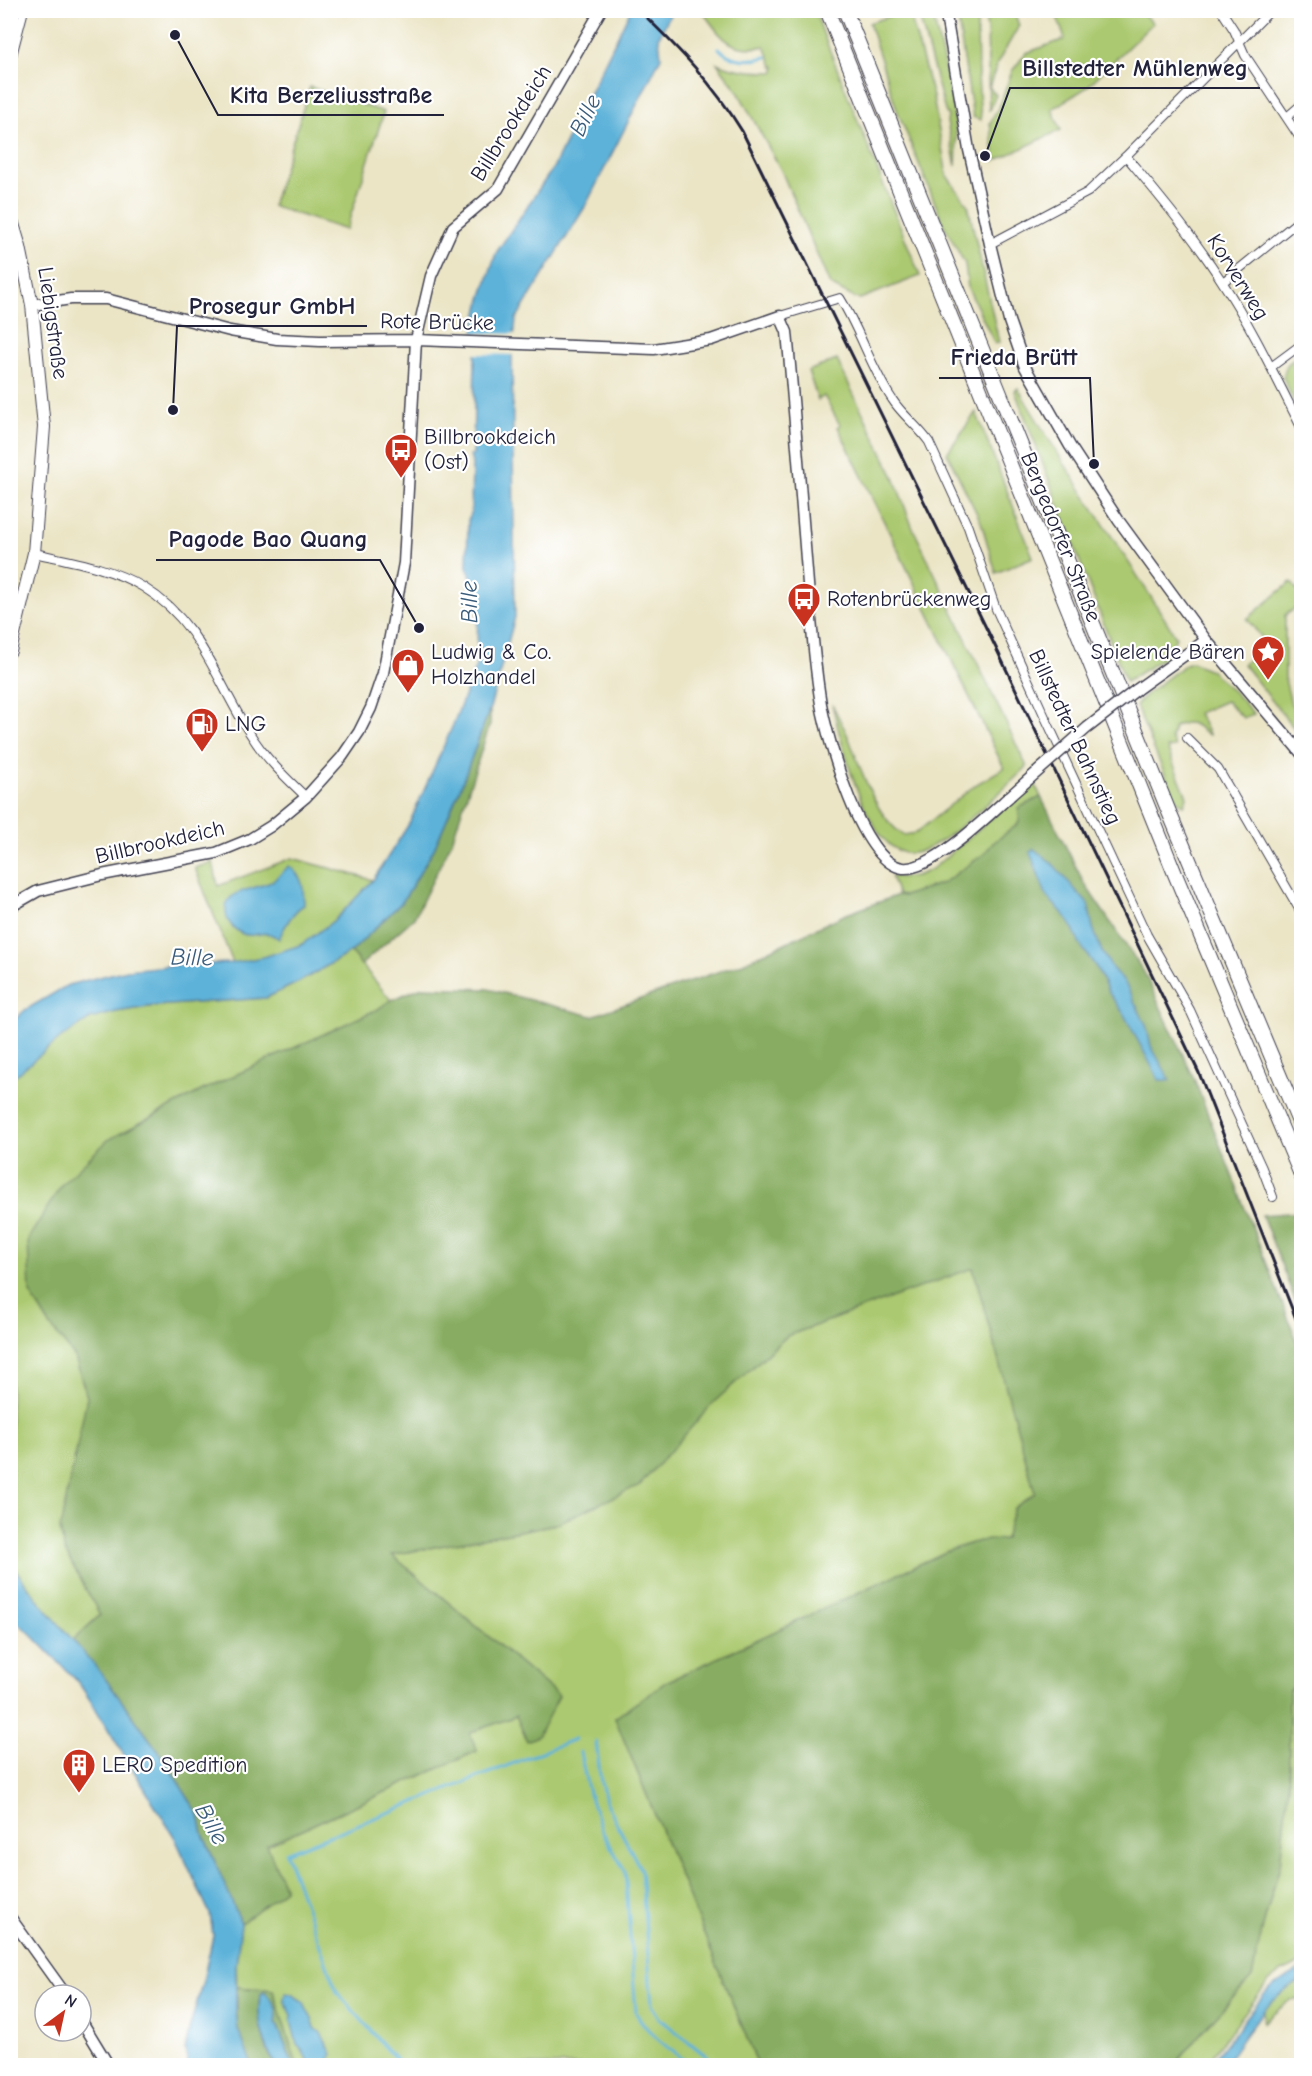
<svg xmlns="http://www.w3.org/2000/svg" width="1312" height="2076" viewBox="0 0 1312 2076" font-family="'Comic Neue',sans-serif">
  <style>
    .green { fill: #abc970; stroke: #667656; stroke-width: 1.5 }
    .forest { fill: #88ad62; stroke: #55684e; stroke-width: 1.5 }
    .water { fill: #5db2d9; stroke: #406a8a; stroke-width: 1.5 }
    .pier { fill: #ebe5c6 }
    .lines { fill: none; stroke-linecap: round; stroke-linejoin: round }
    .stream { stroke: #5db2d9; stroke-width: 3 }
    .minor-casing { stroke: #403f50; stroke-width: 10 }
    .tertiary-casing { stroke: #403f50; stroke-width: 13 }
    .secondary-casing { stroke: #403f50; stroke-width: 14 }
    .trunk-casing { stroke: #403f50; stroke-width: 16 }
    .minor { stroke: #fff; stroke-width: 8 }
    .tertiary { stroke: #fff; stroke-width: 10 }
    .secondary { stroke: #fff; stroke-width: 12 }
    .trunk { stroke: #fff; stroke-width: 14 }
    .rail { stroke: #22223b; stroke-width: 3 }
    .tertiary-bridge-casing { stroke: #403f50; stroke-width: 13; stroke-linecap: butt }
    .tertiary-bridge { stroke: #fff; stroke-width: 10 }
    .labels { text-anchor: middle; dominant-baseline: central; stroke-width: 4.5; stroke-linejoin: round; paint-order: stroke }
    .street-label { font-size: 22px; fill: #22223b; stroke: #fff }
    .poi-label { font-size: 22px; fill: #22223b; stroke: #fff; text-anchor: start }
    .water-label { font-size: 24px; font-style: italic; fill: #3a5c7a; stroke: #fff }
    .leader { fill: none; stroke: #22223b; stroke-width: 2 }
    .callout-dot { fill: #22223b; stroke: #fff; stroke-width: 2 }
    .callout-label { font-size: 24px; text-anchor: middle; font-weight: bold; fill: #22223b; stroke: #fff; stroke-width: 4.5; stroke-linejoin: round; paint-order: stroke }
  </style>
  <rect width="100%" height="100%" fill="#fff"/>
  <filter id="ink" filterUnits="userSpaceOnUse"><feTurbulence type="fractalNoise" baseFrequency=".0167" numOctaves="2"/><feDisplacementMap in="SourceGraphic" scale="12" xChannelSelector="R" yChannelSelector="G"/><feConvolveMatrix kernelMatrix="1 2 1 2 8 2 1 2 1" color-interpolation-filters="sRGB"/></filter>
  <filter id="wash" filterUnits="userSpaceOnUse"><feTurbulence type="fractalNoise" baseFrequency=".008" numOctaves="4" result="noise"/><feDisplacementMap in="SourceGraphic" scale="24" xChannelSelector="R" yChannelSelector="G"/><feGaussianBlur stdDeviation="1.35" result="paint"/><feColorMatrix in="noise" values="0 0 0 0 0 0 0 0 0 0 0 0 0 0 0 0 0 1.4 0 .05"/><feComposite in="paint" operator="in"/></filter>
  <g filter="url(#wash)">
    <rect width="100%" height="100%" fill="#ebe5c6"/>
    <path class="green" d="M702,11h113l11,30 94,235 -60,23 -5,-1 -25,-13 -49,-115 -44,-80 -20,-27c20,8 37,9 58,9v-6h-2l-8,-20c-36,8 -44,-10 -63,-35z
      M905,11h4l24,86 14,79 21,29 31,137 -4,2 -27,-56 -3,-24 -21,-39 -47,-115 -28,-87z
      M922,11h10c10,49 28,105 24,155l-9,-44 1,-6 -3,-5 -25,-92z
      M958,11h16l3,12 1,54 3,43 -8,-3 -16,-103z
      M984,11h30l5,15 -21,36 -9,25 7,8 -7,16 -2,-83z
      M1055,11h85l13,12 -67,65 -34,21 9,21 -66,31 -5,-38 11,-20 11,-32 14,-18 39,-14z
      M310,87l74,25 -38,118 -74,-24z
      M1301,352v66l-18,-41 4,-12z
      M837,360l56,115 19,51 115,241c-25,23 -81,80 -113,86 -46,8 -74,-116 -82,-149 5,10 10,20 15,30 13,30 27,83 57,101l12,-2 59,-48 29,-17 -166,-341 2,-2 -16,-29 -6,4 -10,-29z
      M1018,388c49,85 107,165 158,249l-8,18 -42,27 -111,-291z
      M976,412l57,145 -37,16 -15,-51 -34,-69z
      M1291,582l10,13v10l-16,10v64l6,25 10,12v21l-58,-73 24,-20 -20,-25z
      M1192,662l18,8 26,24 18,20 -11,4 -17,-17 -28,12 12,23c-14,-10 -19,-18 -36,-9l-3,11 4,9 -8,1 20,49 -3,8 -9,-6 -39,-93 8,-10 42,-32z
      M1034,782l7,15 -22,11 1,11 -3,6 -24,18 -9,11 -41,29 -39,13 -6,-1 -7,-19c17,3 26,1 41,-7z
      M292,858l81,22c-21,22 -45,51 -73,65 -20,11 -46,14 -67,18l-38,-95 18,-6 5,24z
      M351,952l40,48 -13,9 -175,81 -95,50 -78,153 19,31 26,33 12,40 -23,152 36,66 -28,26 -37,-45 -24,-33 -1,-484 52,-42 28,-18 26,-7 38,-6 112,-8 33,-16z
      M973,1267l62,226 -21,15 -9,31 -26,2 -29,9 -284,132 -51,36 143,347h-461l-24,-75 -36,-3 -1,-21 5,-43 44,-34 -18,-44 210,-94 -8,-18 47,-17 43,-20 -167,-141 164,-31 159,-123 72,-65z
      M1301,1683v280l-19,9 -14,10 -63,83 -30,1 26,-33 51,-56 11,-51 17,-61 9,-89v-86z
      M1301,1974v24l-11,2 -27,23 1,-14 19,-22z"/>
    <path class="forest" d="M490,708v16l-38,117 -38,77 -53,47 -10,-13 52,-51 31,-52 27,-63z
      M1041,797l43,86 60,89 49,104 108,275v332l-12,7v86l-9,89 -17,61 -11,51 -51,56 -26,32h-417l-143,-347 51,-36 284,-132 29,-9 26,-2 9,-31 21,-15 -62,-225 -186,68 -72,65 -75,84 -84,39 -164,31 167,141 -21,40 -11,5 -11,-25 -46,17 7,18 -210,94 18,44 -44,34 -38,-89 -4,-19 -40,-63 -58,-79 -29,-32 28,-26 -36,-66 -4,-20 27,-132 -12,-40 -26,-33 -19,-31 -2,-54 34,-55 46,-44 95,-50 175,-81 13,-9 31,-13 66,2 104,27 151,-53 101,-48 54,-20 6,1 39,-13 41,-29 9,-11 24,-18 3,-6 -2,-11z
      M1301,1212h1l-1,104 -39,-101z
      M237,1987l36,3 24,75h-4l-17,-43v-14l-6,-10 -9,-4c-6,16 3,62 17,71h-33l-8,-34z"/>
    <path class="water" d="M630,11h42l-13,26 2,20 -76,150 -69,112 -4,37 3,261 -25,91 -29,78 -27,63 -31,52 -52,51 -52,30 -33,16 -112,8 -38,6 -26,7 -28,18 -51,42v-56l14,-13 43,-25 59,-15 50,-5 55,-2 31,-6 38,-12 35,-26 37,-39 36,-56 44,-99 24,-62 1,-70 -11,-26 1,-47 3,-7 1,-49 -2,-9h3l2,-98 -1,-25 7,-33 15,-46 57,-85z
      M1034,849l18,14 36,41 5,24 9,24 10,16 13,15 21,42 5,21 19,34h-11l-37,-69 -13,-18 -13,-26 -17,-24 -7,-17 -11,-15 -14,-14 -17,-45z
      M289,866c15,12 14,20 15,39 -10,5 -21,23 -25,34 -17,-12 -21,0 -36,-5 -6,-2 -14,-10 -16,-16 -8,-29 25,-27 44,-36 7,-4 12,-11 18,-16z
      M10,1563l25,33 66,77 58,79 40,63 4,19 38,89 -5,43v45l2,18 14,36h-64l-3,-15 5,-23 13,-46 10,-45 -3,-22 -35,-76 -83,-135 -14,-21 -49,-50 -18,-14z
      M1301,1969v12c-35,17 -55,54 -77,84h-14l56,-73 8,-7z
      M263,1992c10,5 16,19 13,30l17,43h-15c-13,-9 -26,-61 -15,-73z
      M285,1993l6,1 13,8c2,10 9,15 11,26l6,5 11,21 -5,9 -5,2c-19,1 -15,-13 -25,-21l-6,-23 1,-6 -8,-15z"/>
    <path class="pier" d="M472,333l46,1 -3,21 -43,-1z"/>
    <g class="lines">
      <path class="stream" d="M719,48c11,14 33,13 48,9
        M10,349l5,64 -5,40
        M596,1741l5,42 6,22 34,65 11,136 7,12 51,41 4,7
        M580,1752l9,42 13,37 23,40 11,142c13,23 35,36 55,53
        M402,2066l-65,-74 -51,-139 289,-114"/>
    </g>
  </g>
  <g filter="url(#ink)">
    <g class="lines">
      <g class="minor-casing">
        <path id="minor" d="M1221,10l13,20 11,25 57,86
          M10,63l14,-53
          M1287,117l15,-13
          M1126,156c33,40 67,80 95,124 31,47 55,98 81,149
          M990,244l98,-52 38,-36 145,-146
          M1223,282l79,-64
          M780,316l60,-18c20,32 31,70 52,101 10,16 26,27 37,43l39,85 28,82 49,108 102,218 43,75 72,158 11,29
          M1271,367l31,-23
          M34,553c36,8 76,14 109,34 58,35 72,92 106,145 15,25 36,45 57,65
          M1187,738l31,31 84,145"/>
      </g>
      <g class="tertiary-casing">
        <path id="tertiary" d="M945,10l24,140 21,94 19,77 16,46 45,79 49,75 87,119 96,114
          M32,305l39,-6h35l124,32 47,8 43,2 96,-1 238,9 57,-9 69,-24 7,16c7,75 13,151 19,227 4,48 7,97 15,145 7,36 40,159 82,164 29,3 86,-53 107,-72
          M1136,690l70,-50
          M10,907l28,-16 64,-16 114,-22 34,-14 21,-13 35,-29 36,-40 17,-25 12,-24 12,-35 21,-110 12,-223 15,-64 22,-49 45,-38 103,-179
          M10,1917l56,78
          M81,2020l28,46"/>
      </g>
      <g class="secondary-casing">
        <path id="secondary" d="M10,214l10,33 12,58 12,122 -10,126 -24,98"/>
      </g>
      <g class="trunk-casing">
        <path id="trunk" d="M827,10l348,864 127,303
          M845,10l324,802 133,317"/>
      </g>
      <use href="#minor" class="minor"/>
      <use href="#tertiary" class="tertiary"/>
      <use href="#secondary" class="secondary"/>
      <use href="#trunk" class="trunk"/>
      <path class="rail" d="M639,10c41,40 73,72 103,121l255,519 202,423 103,261"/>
      <g class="tertiary-bridge-casing">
        <path id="tertiary-bridge" d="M1010,796l77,-68 49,-38"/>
      </g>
      <use href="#tertiary-bridge" class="tertiary-bridge"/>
    </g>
  </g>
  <defs>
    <g id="bus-pin" transform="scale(1.725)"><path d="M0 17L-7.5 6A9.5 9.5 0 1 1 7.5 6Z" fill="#c8321e" stroke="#fff"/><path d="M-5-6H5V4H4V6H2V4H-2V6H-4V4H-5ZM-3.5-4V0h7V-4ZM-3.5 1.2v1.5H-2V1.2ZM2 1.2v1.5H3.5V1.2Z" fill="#fff"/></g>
    <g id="sight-pin" transform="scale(1.725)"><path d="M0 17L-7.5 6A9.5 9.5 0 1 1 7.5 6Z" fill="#c8321e" stroke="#fff"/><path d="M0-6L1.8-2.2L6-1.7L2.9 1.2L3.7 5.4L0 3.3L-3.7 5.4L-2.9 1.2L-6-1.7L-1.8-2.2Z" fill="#fff"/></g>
    <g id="shop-pin" transform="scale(1.725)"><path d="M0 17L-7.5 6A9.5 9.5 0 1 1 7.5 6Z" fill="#c8321e" stroke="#fff"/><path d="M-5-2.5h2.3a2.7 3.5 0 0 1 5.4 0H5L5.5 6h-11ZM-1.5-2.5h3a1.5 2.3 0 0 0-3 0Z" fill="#fff"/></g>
    <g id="fuel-pin" transform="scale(1.725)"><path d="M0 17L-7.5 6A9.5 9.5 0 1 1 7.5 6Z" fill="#c8321e" stroke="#fff"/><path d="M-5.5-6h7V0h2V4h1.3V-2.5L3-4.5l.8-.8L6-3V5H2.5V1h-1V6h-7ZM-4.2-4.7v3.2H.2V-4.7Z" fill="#fff"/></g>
    <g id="building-pin" transform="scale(1.725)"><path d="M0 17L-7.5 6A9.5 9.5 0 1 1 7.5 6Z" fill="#c8321e" stroke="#fff"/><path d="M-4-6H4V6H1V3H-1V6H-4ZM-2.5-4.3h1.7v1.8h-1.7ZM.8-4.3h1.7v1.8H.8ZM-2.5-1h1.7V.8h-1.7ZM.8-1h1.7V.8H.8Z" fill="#fff"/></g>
  </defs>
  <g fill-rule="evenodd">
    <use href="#bus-pin" x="401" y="450"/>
    <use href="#bus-pin" x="804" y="599"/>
    <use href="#sight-pin" x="1268" y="652"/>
    <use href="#shop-pin" x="408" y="665"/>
    <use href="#fuel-pin" x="202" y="724"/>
    <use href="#building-pin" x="79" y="1765"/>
  </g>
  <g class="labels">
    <g class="street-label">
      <text transform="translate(511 123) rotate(-58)">Billbrookdeich</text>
      <text transform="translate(1238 277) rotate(58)">Korverweg</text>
      <text transform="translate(437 322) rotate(1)">Rote Brücke</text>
      <text transform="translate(53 323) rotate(82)">Liebigstraße</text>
      <text transform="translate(1061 537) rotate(68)">Bergedorfer Straße</text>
      <text transform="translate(1075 737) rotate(65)">Billstedter Bahnstieg</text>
      <text transform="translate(160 842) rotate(-13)">Billbrookdeich</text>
    </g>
    <g class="poi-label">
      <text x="424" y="437">Billbrookdeich<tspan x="424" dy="25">(Ost)</tspan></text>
      <text x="827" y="599">Rotenbrückenweg</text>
      <text x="431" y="652">Ludwig &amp; Co.<tspan x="431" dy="25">Holzhandel</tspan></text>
      <text x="1245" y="652" text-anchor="end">Spielende Bären</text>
      <text x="225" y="724">LNG</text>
      <text x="102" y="1765">LERO Spedition</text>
    </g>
    <g class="water-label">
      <text transform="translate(585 115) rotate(-64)">Bille</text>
      <text transform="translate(469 602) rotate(-91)">Bille</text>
      <text transform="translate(192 957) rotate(1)">Bille</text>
      <text transform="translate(212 1824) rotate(61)">Bille</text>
    </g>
  </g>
  <path class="leader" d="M985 156L1010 88H1260M175 35L218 115H444M173 410L177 326H367M1094 464L1090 378H939M419 628L380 560H156"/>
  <g class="callout-dot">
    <circle cx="985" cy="156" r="6"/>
    <circle cx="175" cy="35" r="6"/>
    <circle cx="173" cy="410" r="6"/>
    <circle cx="1094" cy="464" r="6"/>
    <circle cx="419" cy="628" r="6"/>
  </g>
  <g class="callout-label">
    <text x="1135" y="76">Billstedter Mühlenweg</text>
    <text x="331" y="103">Kita Berzeliusstraße</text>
    <text x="272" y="314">Prosegur GmbH</text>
    <text x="1014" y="365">Frieda Brütt</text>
    <text x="268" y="547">Pagode Bao Quang</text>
  </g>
  <rect width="1312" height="2076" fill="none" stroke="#fff" stroke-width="36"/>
  <g transform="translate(63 2013) rotate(33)"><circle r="28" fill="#ffffff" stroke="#a7a7b1" stroke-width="1.5"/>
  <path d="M0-4.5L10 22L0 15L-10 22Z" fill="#c8321e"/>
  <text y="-9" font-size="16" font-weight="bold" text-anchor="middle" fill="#22223b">N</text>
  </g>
</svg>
